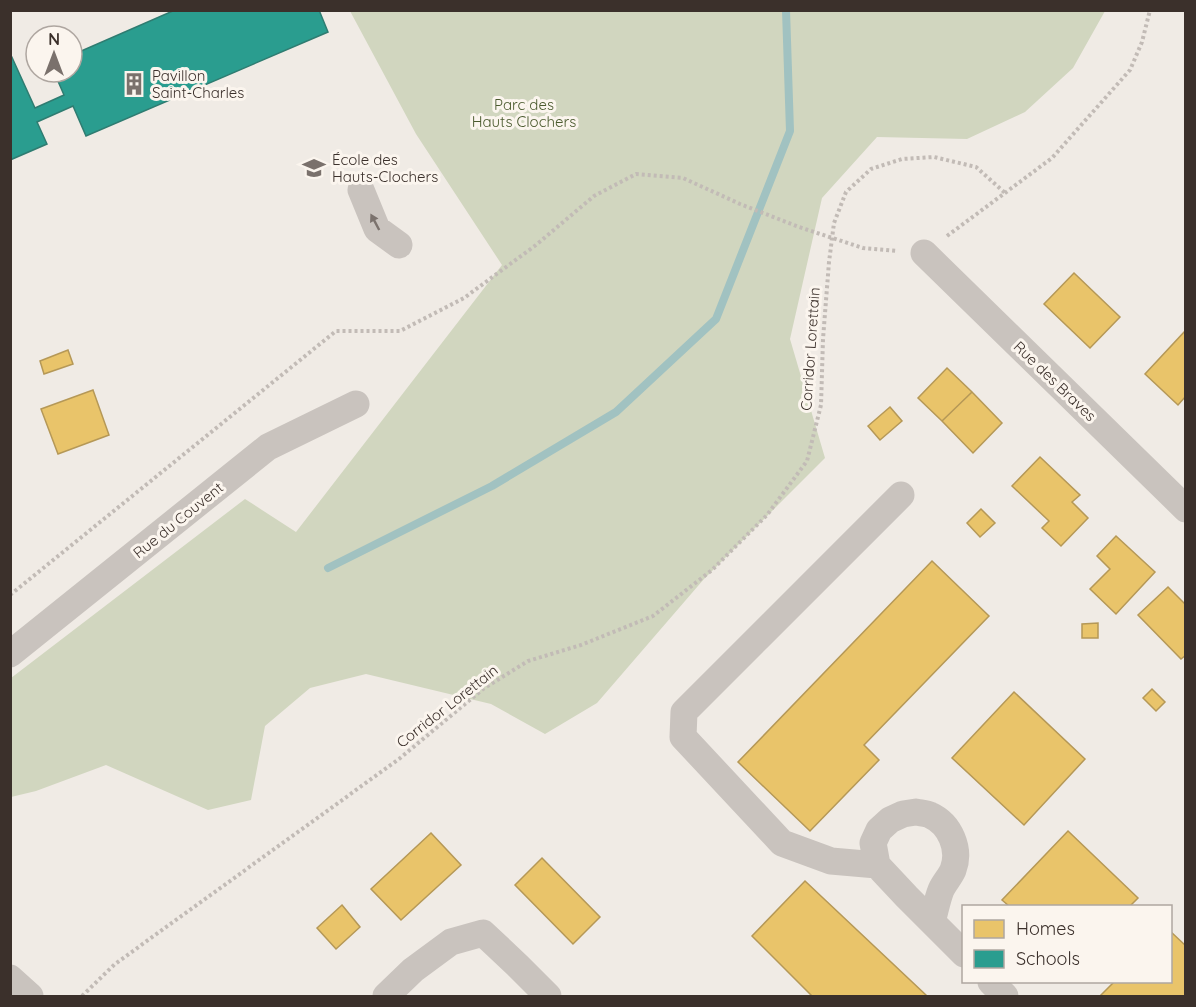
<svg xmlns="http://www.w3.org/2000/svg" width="1196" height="1007" viewBox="0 0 1196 1007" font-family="Quicksand,sans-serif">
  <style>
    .green { fill: #d1d6bf }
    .homes { fill: #e9c46a; stroke: #b59857; stroke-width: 1.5 }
    .schools { fill: #2a9d8f; stroke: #2f7c71; stroke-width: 1.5 }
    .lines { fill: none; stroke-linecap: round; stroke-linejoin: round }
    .stream { stroke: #a1c2c1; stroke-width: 8 }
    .path { stroke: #c2bbb6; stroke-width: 4; stroke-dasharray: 3 3; stroke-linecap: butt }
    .minor { stroke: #c9c3be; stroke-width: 27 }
    .oneway { fill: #7b726d }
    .labels { text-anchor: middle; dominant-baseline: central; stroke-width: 6; stroke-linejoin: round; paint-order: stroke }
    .poi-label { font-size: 15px; fill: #3b302b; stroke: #fbf5ee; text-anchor: start }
    .park-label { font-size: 15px; fill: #4a5a2e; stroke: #fbf5ee }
    .street-label { font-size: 15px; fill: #3b302b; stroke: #fbf5ee }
  </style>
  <rect width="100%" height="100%" fill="#f0ebe5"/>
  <path class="green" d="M350,11h755l-32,57 -48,44 -58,27 -90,-2 -55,61 -32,141 35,119 -121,121 -107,124 -52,31 -54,-30 -125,-30 -56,14 -45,38 -14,74 -43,10 -102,-45 -70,26 -25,6v-119l234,-179 51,33 206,-267 -86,-131z"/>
  <path class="homes" d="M1074,273l46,44 -30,31 -46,-44z
    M1186,330v66l-8,9 -33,-31z
    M68,350l5,14 -29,10 -4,-13z
    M947,368l25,24 -30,29 -24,-23z
    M93,390l16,45 -51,19 -17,-45z
    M972,392l30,31 -29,30 -31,-32z
    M890,407l12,14 -22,19 -12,-14z
    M1040,457l40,38 -8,7 16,16 -27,28 -19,-18 7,-7 -37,-35z
    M981,509l14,14 -15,14 -13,-14z
    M1116,536l39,36 -39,42 -26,-25 20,-20 -13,-13z
    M932,561l57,55 -125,129 15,15 -69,71 -72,-69z
    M1168,587l18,18v50l-5,4 -43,-44z
    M1098,623v15h-16v-14z
    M1152,689l13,13 -9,9 -13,-13z
    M1014,692l71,67 -61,66 -72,-67z
    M1068,831l70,67 -8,8h-121l-7,-6z
    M431,833l30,32 -60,55 -30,-31z
    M542,858l58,59 -27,27 -58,-59z
    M805,881l122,115h-115l-60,-60z
    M342,905l18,22 -24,22 -19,-21z
    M1170,931l16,15v50h-86l14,-14h56z"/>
  <path class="schools" d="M175,10h144l9,22 -242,104 -13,-30 -36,16 10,22 -37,16v-107l25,55 29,-13 -10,-23h18v-17z"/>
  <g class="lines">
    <path class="stream" d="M328,568l164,-82 124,-74 100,-93 74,-188 -4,-121"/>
    <path class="path" d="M947,236l105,-78 78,-88 12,-28 8,-32
      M10,595l326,-264h64l64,-33 72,-53 58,-49 42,-22 47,4 57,26 59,23 64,21 34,3
      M82,996l33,-32 284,-205 84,-70 45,-28 53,-16 72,-29 59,-46 55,-55 40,-54 14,-56 2,-66 6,-77 5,-39 12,-31 25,-23 31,-10 32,-2 42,10 29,26"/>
    <path class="minor" d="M361,190l16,39 22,16
      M924,253l262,256
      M10,654l258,-207 88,-43
      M916,812c4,1 10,1 14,3 20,9 31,34 23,55 -3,7 -9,13 -12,20 -4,10 -6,22 -9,32l-25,-25 -30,-32 -4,-22 6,-13 11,-10 13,-6z
      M877,865l-46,-4 -49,-18 -99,-106 1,-25 217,-217
      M932,922l32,32
      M10,978l20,18
      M991,982l14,14
      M386,996l27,-26 38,-28 32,-9 34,32 31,31"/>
  </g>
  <defs><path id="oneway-solid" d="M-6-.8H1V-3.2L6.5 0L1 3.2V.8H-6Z" transform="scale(1.5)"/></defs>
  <use class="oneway" href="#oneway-solid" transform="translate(375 222) rotate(-118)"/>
  <defs>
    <g id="building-bare" transform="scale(1.8)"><path d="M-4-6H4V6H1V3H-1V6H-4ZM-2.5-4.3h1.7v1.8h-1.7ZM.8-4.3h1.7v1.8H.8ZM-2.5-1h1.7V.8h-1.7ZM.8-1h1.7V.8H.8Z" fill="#7a716c" stroke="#fbf5ee" stroke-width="2.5" paint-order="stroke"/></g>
    <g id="school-bare" transform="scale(1.8)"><path d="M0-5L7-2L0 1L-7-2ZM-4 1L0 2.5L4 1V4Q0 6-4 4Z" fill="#7a716c" stroke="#fbf5ee" stroke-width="2.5" paint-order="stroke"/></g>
  </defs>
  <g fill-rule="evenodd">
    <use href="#building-bare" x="134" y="84"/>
    <use href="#school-bare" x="314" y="168"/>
  </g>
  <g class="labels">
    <g class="poi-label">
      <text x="152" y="75">Pavillon<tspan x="152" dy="17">Saint-Charles</tspan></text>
      <text x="332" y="159">École des<tspan x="332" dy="17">Hauts-Clochers</tspan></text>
    </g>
    <g class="park-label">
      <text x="524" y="104">Parc des<tspan x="524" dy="17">Hauts Clochers</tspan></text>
    </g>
    <g class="street-label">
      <text transform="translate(810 349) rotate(-86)">Corridor Lorettain</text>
      <text transform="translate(1055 381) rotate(44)">Rue des Braves</text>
      <text transform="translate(178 520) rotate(-39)">Rue du Couvent</text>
      <text transform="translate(447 706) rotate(-38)">Corridor Lorettain</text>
    </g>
  </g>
  <rect width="1196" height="1007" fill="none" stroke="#3b302b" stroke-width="24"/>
  <rect x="962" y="905" width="210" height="78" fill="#fbf5ee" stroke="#aea6a0" stroke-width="1.5"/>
  <rect x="974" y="920" width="30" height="18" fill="#e9c46a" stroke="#aea6a0" stroke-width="1.5"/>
  <text x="1016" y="935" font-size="18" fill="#3b302b">Homes</text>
  <rect x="974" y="950" width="30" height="18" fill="#2a9d8f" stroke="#aea6a0" stroke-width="1.5"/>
  <text x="1016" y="965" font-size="18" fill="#3b302b">Schools</text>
  <g transform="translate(54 54)"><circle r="28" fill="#fbf5ee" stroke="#aea6a0" stroke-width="1.5"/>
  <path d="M0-4.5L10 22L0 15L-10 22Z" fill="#7a716c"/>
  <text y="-9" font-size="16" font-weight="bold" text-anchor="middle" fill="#3b302b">N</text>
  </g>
</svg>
